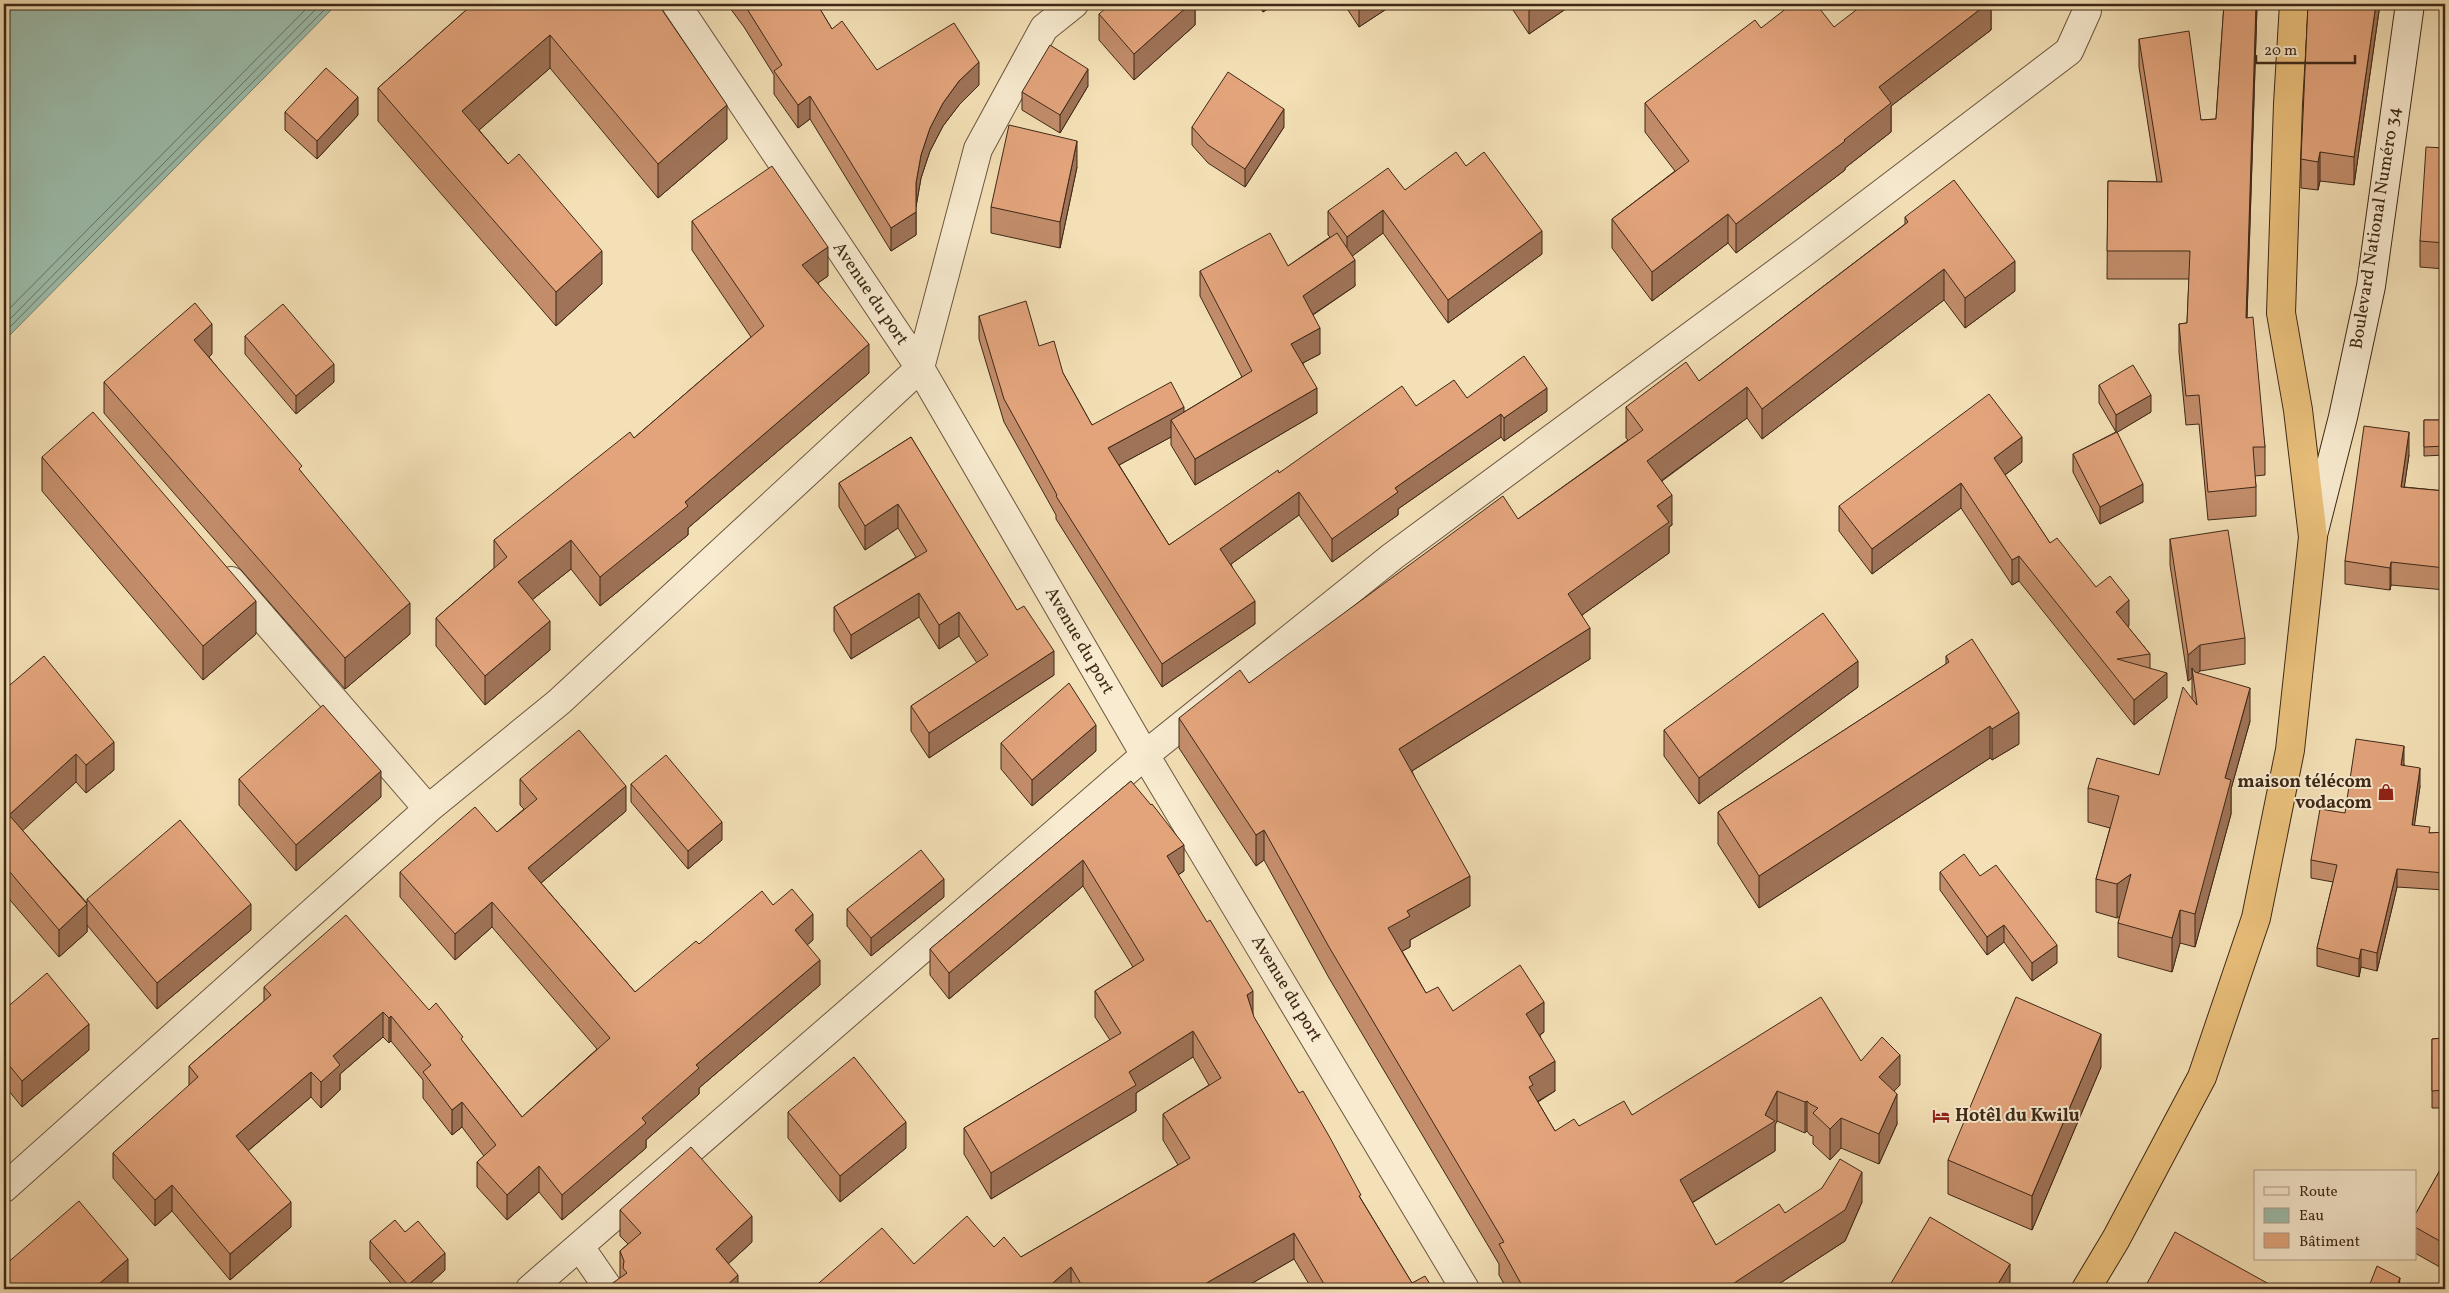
<svg xmlns="http://www.w3.org/2000/svg" width="2449" height="1293" viewBox="0 0 2449 1293" font-family="Vollkorn,serif">
  <style>
    .water { fill: #9cbdac; stroke: #768170 }
    .lines { fill: none; stroke-linecap: round; stroke-linejoin: round }
    .shore { stroke: #6d7262; stroke-width: 1 }
    .street-casing { stroke: #6c563f; stroke-width: 30 }
    .secondary-casing { stroke: #3e2817; stroke-width: 30 }
    .highway-casing { stroke: #3e2817; stroke-width: 30 }
    .street { stroke: #f8ebd0; stroke-width: 28 }
    .secondary { stroke: #f8ebd0; stroke-width: 28 }
    .highway { stroke: #eac07b; stroke-width: 28 }
    .wall { fill: #c38d6b; stroke: #3e2817 }
    .shaded-wall { fill: #9f7357; stroke: #3e2817 }
    .building { fill: #e3a47c; stroke: #3e2817 }
    .labels { text-anchor: middle; dominant-baseline: central; stroke-width: 4; stroke-linejoin: round; paint-order: stroke }
    .street-label { font-size: 18px; fill: #3e2817; stroke: #f8ebd0 }
    .poi-label { font-size: 18px; font-weight: bold; fill: #3e2817; stroke: #f8ebd0; text-anchor: end }
  </style>
  <rect width="100%" height="100%" fill="#f4e0b6"/>
  <filter id="stains"><feTurbulence type="fractalNoise" baseFrequency=".004" numOctaves="4"/><feColorMatrix values="0 0 0 0 .2 0 0 0 0 .09 0 0 0 0 .02 0 0 0 .5 -.17"/></filter>
  <radialGradient id="worn" r=".72"><stop offset=".6" stop-color="#630" stop-opacity="0"/><stop offset="1" stop-color="#630" stop-opacity=".3"/></radialGradient>
  <path class="water" d="M4,4h333l-333,337z"/>
  <g class="lines">
    <path class="shore" d="M4,314l307,-310
      M4,325l317,-321
      M4,333l326,-329"/>
    <g class="street-casing">
      <path id="street" d="M676,4l244,364 225,387 320,534
        M231,581l197,228
        M4,1188l424,-379 131,-107 361,-334 58,-219 66,-121 30,-24
        M580,1247l29,42
        M530,1289l615,-534 248,-199 413,-305 263,-200 18,-40v-7"/>
    </g>
    <g class="secondary-casing">
      <path id="secondary" d="M2313,535l30,-118 28,-131 39,-282"/>
    </g>
    <g class="highway-casing">
      <path id="highway" d="M2086,1289l30,-50 86,-162 54,-159 34,-168 23,-213 -15,-127 -17,-97 7,-209 6,-100"/>
    </g>
    <use href="#street" class="street"/>
    <use href="#secondary" class="secondary"/>
    <use href="#highway" class="highway"/>
  </g>
  <path class="wall" d="M473,4h185l69,135 -69,59 -108,-130 -71,62 29,34 94,120 -46,42 -178,-205v-33z
    M727,4h90l15,25 45,41 102,15 -20,20 -16,21 -13,25 -9,27 -5,28v29l-25,16 -81,-132 -12,9 -24,-34v-19l-30,-48z
    M1195,4v21l-61,55 -35,-40v-26z
    M1258,4h17l-12,8z
    M1344,4h50l-35,23z
    M1509,4h64l-44,30z
    M1991,4v26l-100,76v26l-46,36v2l-109,83 -8,-10 -76,58 -40,-53v-29l63,-48 -30,-39v-29l116,-75 73,-1z
    M2147,4h28l-27,4z
    M2224,4h55l-1,4 -21,-1 -10,311 18,129v28l-10,1 1,11v29l-48,4 -9,-96 -13,1 -7,-73v-28l8,-1 2,-44h-82l1,-98 49,1 -18,-115v-28l62,81 15,-1z
    M2308,4h72l-26,181 -34,-4 -2,9 -17,-2v-29z
    M1088,86l-28,47 -38,-23v-18z
    M285,112l73,3 -41,44 -32,-29z
    M1192,127h92l-39,60 -37,-24 -16,-18z
    M2445,148v121l-25,-2v-26z
    M1466,166l76,88 -94,69 -65,-90 -31,23 3,30 -42,29 7,39 -17,9 14,50 -122,72 -24,-40v-8l-52,28 50,80 110,-72 137,-67 51,-8 80,13 -43,30 -3,-4 -103,72v6l-66,47 -33,-47 -68,49 24,60 -93,63 -106,-168v-4l-52,-93 -25,-83v-23l60,30 24,27 29,52 92,-13 58,-35 -42,-81v-25l88,-5 42,-29 -2,-2v-24l77,-21z
    M1077,167l-17,81 -69,-15v-26z
    M1905,217l110,74 -50,37 -21,-28 -182,139 -15,-21 -85,63 10,44 -3,2v26l-87,62 8,44 -178,112 58,135 -60,34v7l-8,4 24,42 27,18 91,21 -4,3 15,56 -17,11 17,29 77,-16 229,-54 39,24 -6,6 3,33 -18,40 -38,-16 -11,12 -17,-16v-8l-3,-1 -3,-4 -2,2 -28,-12 -2,4v26l-83,52 24,42 69,-32 77,-11 -17,39 -74,48h-264l-8,-14v-11l-170,-286 -65,-118 -8,6 -77,-118v-30l70,-35 269,-164 110,-79 -2,-2v-31l73,-26 206,-157z
    M692,221l136,55 -10,7 51,90 -181,155v7l-88,71 -29,-37 -39,31 18,50 -65,55 -49,-59v-28l58,-50v-28l140,-102 117,-101 -59,-87z
    M245,336l89,46 -38,32 -51,-60z
    M212,354l-3,3 93,116 108,161 -65,55 -241,-276v-31z
    M2099,385l52,27 -34,20 26,70 -43,22 -27,-52v-18l43,-22 -17,-29z
    M2424,420h21v35l-21,1z
    M911,437l143,238 -125,83 -18,-27v-25l66,-43 -18,-27 -20,13 -20,-32 -68,42 -17,-28v-24l82,-50 -18,-29 -33,22 -26,-43v-24z
    M2409,455l-5,32 41,4v99l-54,-5 -1,5 -45,-6v-23z
    M42,457l214,177 -53,46 -161,-189z
    M2022,462l-17,13 45,68 46,44 33,38 -1,2 22,27v14l17,30 -33,27 -115,-144 -7,4 -51,-77 -89,66 -33,-43v-25z
    M2170,539l75,99v26l-45,7 -2,2 52,48 -19,68v25l-36,133 -15,-4 -8,29 -54,-15v-34l2,-7 -3,2 -21,-6v-33l14,-51 -22,-6v-34l71,-13 33,-77v-20l-4,3 -18,-116z
    M1946,656l73,88 -27,16 -2,-2 -231,150 -41,-64v-32l228,-148z
    M1858,687l-159,117 -35,-48v-26z
    M4,690l110,80 -28,23 -10,-11 -54,48 65,73v-4l164,31 -94,79 -70,-84v7l-28,25 -55,-64z
    M1001,743l95,8 -64,55 -31,-37z
    M2404,764v2l16,20 -6,40 16,7 15,-1v58l-48,-3 -20,84 -16,-4 -2,10 -42,-11v-18l16,-66 -22,-4v-18l34,-47z
    M239,779l142,18 -85,74 -57,-66z
    M520,779l106,32 -85,72 94,109 64,-48 74,-39 40,35 -6,5 13,40 -121,103v6l-53,46v8l-84,72 -23,-28 -32,28 -30,-33v-25l7,-6 -22,-29 -10,8 -29,-37v-18l-32,-39 -2,2 -6,-6 -43,37v16l-19,18 -10,-11 -63,54 43,76 -61,53 -58,-69 -17,15 -42,-48v-25l76,-67v-20l75,-65v-14l165,23 34,32 59,75 75,-68 -105,-122 -37,33 -55,-63v-25l97,-40 27,-23 -4,-4z
    M1131,781l53,90 -6,4 75,141 108,183 51,84 21,6h-121l-18,-30 -52,30h-430l102,-25 80,-17 27,10 157,-92 -15,-25v-26l46,-29 -16,-28 -57,36v18l-145,88 -27,-45v-26l146,-88 -15,-23v-26l38,-24 -50,-81 -134,113 -19,-24v-26z
    M631,784l91,56 -34,29 -57,-67z
    M1940,872l40,4 77,87 -25,18 -28,-39 -17,13 -47,-65z
    M944,897l-73,59 -24,-30v-17z
    M4,1010l85,40 -67,57 -18,-22z
    M2445,1038v70h-13v-69z
    M2101,1067l-69,163 -84,-36v-34z
    M788,1112l118,36 -66,54 -52,-64z
    M2445,1161v109l-30,-17v-38z
    M620,1210l132,32 -24,22 10,25 -118,-11v-27l8,-7 -8,-8z
    M405,1232l40,38 -21,19h-28l-26,-30v-18z
    M1890,1285l120,4h-120z"/>
  <path class="shaded-wall" d="M1190,4h5v21l-61,55v-26z
    M1263,4h12l-12,8z
    M1359,4h35l-35,23z
    M1535,4h38l-44,30v-26z
    M1987,4h4v26l-100,76v26l-46,36v2l-109,83v-29l108,-84 35,-53z
    M2256,4h1l-11,342v-28z
    M2376,4h4l-26,181v-28z
    M550,35v33l-88,77v-34z
    M979,62v23l-20,20 -16,21 -13,25 -9,27 -5,29v-24l5,-28 9,-27 13,-25 16,-22z
    M1088,69v17l-28,47v-18z
    M810,96v23l-12,9v-23z
    M358,97v18l-41,44v-18z
    M727,105v34l-69,59v-34z
    M1284,109v18l-39,60v-18z
    M1077,141v26l-17,81v-26z
    M2320,152v29l-2,9v-28z
    M1383,210v23l-36,27v-23z
    M916,212v23l-25,16v-23z
    M1728,214v29l-76,58v-29z
    M1542,231v23l-94,69v-23z
    M828,247v29l-26,18v-29z
    M602,251v33l-46,42v-34z
    M1355,260v26l-52,35v-25z
    M2015,261v30l-50,37v-30z
    M1944,269v31l-182,139v-30z
    M212,324v30l-18,17v-31z
    M1320,328v26l-29,15v-25z
    M869,344v29l-181,155v7l-88,71v-29l85,-75z
    M334,364v18l-38,32v-18z
    M1747,387v31l-100,73v-30z
    M1317,388v25l-122,72v-26z
    M1547,388v23l-43,30v-23z
    M2151,395v17l-35,21v-18z
    M1184,407v23l-13,-10v17l-63,34v-23z
    M1501,414v23l-103,72v6l-66,47v-23l63,-51z
    M2409,432v23l-8,55v-23z
    M2022,437v25l-28,21v-25z
    M1961,483v25l-89,66v-25z
    M2143,484v18l-43,22v-17z
    M1299,492v23l-79,57v-23z
    M1672,495v30l-3,2v26l-101,72v-31l89,-88z
    M898,504v24l-33,22v-24z
    M571,540v29l-53,42v-29z
    M2019,556v25l-7,4v-25z
    M2391,562v23l-1,5v-22z
    M919,593v24l-68,42v-24z
    M2129,600v25l-13,11v-24z
    M256,601v33l-53,46v-34z
    M1255,601v23l-93,63v-23z
    M410,603v31l-65,55v-31z
    M959,612v24l-20,13v-24z
    M550,621v29l-65,55v-29z
    M1590,628v31l-191,120v-30z
    M2200,645v26l-7,6 -1,-9v10l-4,3v-26z
    M1054,651v24l-125,83v-25z
    M1858,661v26l-159,117v-26z
    M2167,673v25l-33,27v-25z
    M2250,688v33l-19,68v25l-36,133v-33l30,-136z
    M2019,712v32l-27,16v-31z
    M1096,725v26l-64,55v-26z
    M1990,726v32l-231,150v-32z
    M114,742v28l-28,23v-28z
    M2404,746v18l-3,19v-18z
    M76,754v28l-67,61v-28z
    M2420,768v18l-8,57v-18z
    M381,771v26l-85,74v-26z
    M626,786v25l-98,83v-26z
    M722,822v18l-34,29v-18z
    M1264,830v30l-8,6v-31z
    M1184,845v26l-17,11v-26z
    M1083,860v26l-134,113v-26z
    M2397,869v18l-20,84v-18z
    M2131,874v34l-14,10v-34z
    M1470,876v30l-60,34v7l-22,12v-31l19,-17z
    M944,879v18l-73,59v-18z
    M492,902v25l-37,33v-26z
    M87,904v28l-28,25v-27z
    M251,904v26l-94,79v-26z
    M2180,910v33l-8,29v-34z
    M813,914v26l-18,15v-25z
    M2004,925v17l-17,13v-18z
    M2057,945v18l-25,18v-18z
    M2361,949v18l-2,10v-18z
    M820,960v25l-121,103v6l-53,46v8l-84,72v-25l134,-130z
    M1253,991v26l-6,-22z
    M1544,1002v30l-18,12v-30z
    M383,1012v25l-43,37v16l-19,18v-26l12,-26z
    M391,1016v25l-2,2v-25z
    M89,1024v26l-67,57v-26z
    M1193,1031v26l-57,36v18l-145,88v-26l138,-101z
    M2101,1034v33l-69,163v-34z
    M1900,1055v30l-21,22v-30z
    M1555,1061v30l-22,13 -4,14v-41z
    M311,1072v25l-75,64v-25z
    M1777,1091v30l-2,4v26l-95,59v-30l85,-65z
    M1897,1094v30l-18,40v-30z
    M1807,1101v30l-2,2v-31z
    M462,1102v25l-10,8v-25z
    M1841,1118v30l-11,12v-31z
    M906,1122v26l-66,54v-26z
    M539,1166v26l-32,28v-25z
    M1862,1172v30l-17,39 -74,48h-46z
    M172,1185v26l-17,15v-26z
    M291,1202v25l-61,53v-26z
    M752,1216v26l-36,33v-26z
    M1294,1233v26l-52,30h-46z
    M445,1253v17l-21,19h-16v-4z
    M128,1259v25l-6,5h-29z
    M2010,1264v25h-15z
    M1071,1267v22h-25z
    M738,1275v14h-15z
    M2400,1278l-1,11h-3z
    M1083,1283v6h-2v-5z"/>
  <path class="building" d="M473,4h185l69,101 -69,59 -108,-129 -88,76 46,53 11,-10 83,97 -46,41 -178,-204z
    M744,4h73l15,25 10,-8 35,49 77,-47 25,39 -20,19 -16,22 -13,25 -9,27 -5,28v29l-25,16 -81,-132 -12,9 -24,-34 8,-6z
    M1110,4h80l-56,50 -35,-40z
    M1527,4h8l-6,4z
    M1792,4h24l18,23 30,-23h123l-108,83 12,16 -47,37 1,1 -109,83 -8,-10 -76,58 -40,-53 77,-58 -44,-58 110,-83 6,8z
    M2224,4h32l-10,314 7,-1 12,130h-12l3,40 -48,5 -9,-97 -13,1 -7,-72 8,-1 3,-72h-83l1,-70 54,1 -23,-143 50,-8 12,89 15,-1z
    M2308,4h68l-22,153 -34,-5 -2,10 -17,-3z
    M1050,45l38,24 -28,46 -38,-23z
    M326,68l32,29 -41,44 -32,-29z
    M1228,72l56,37 -39,60 -37,-24 -16,-18z
    M1009,125l68,16 -17,81 -69,-15z
    M2426,147l19,1v95l-25,-2z
    M1456,152l10,14 18,-14 58,79 -94,69 -65,-90 -36,27 -19,-26 60,-43 17,22z
    M772,166l56,81 -26,18 67,79 -184,158 3,4 -88,71 -29,-37 -53,42 32,39 -65,55 -49,-58 71,-61 -13,-17 136,-108 4,6 130,-112 -72,-105z
    M1954,180l61,81 -50,37 -21,-29 -182,140 -15,-22 -100,74 25,34 -15,11 12,16 -101,72 22,34 -191,121 71,127 -63,35 3,5 -22,12 38,65 12,-6 15,24 67,-46 24,37 -18,12 29,47 -26,16 4,8 -4,2 26,44 19,-12 5,7 45,-25 8,14 189,-118 40,64 21,-24 18,18 -21,22 18,17 -18,40 -38,-16 -11,11 -17,-16 5,-5 -8,-4 -3,-3 -2,1 -28,-11 -12,24 10,6 -95,59 36,65 63,-41 6,9 37,-25 18,-29 22,13 -17,38 -120,79h-201l-25,-45 5,-2 -175,-295 -65,-117 -8,5 -77,-117 61,-48 9,13 254,-187 15,23 125,-89 -17,-23 60,-45 13,19 209,-159 -3,-5z
    M1270,233l18,33 49,-33 18,27 -52,36 17,32 -29,16 26,44 -122,71 -24,-39 81,-49 -52,-100z
    M1026,301l13,45 15,-5 9,32 29,52 79,-43 13,25 -76,41 61,97 109,-75 1,3 123,-87 14,20 38,-26 13,18 57,-42 23,32 -43,30 -3,-4 -106,74 3,4 -66,47 -33,-47 -79,57 35,52 -93,63 -106,-168 1,-1 -53,-96 -25,-83z
    M195,303l17,21 -18,16 108,126 -3,3 111,134 -65,55 -241,-276z
    M283,304l51,60 -38,32 -51,-60z
    M2133,365l18,30 -35,20 -17,-30z
    M1989,394l33,43 -28,21 56,85 7,-5 39,49 14,-11 19,24 -13,12 34,42 -33,5 50,14 -33,27 -115,-144 -7,4 -51,-77 -89,66 -33,-43z
    M93,412l163,189 -53,45 -161,-189z
    M2424,420h21v26l-21,1z
    M2364,426l45,6 -8,55 44,4v77l-54,-6 -1,6 -45,-7z
    M2117,432l26,52 -43,23 -27,-53z
    M911,437l106,173 7,-4 30,45 -125,82 -18,-27 77,-51 -29,-43 -20,13 -20,-32 -68,42 -17,-28 93,-56 -29,-47 -33,22 -26,-43z
    M2228,530l17,108 -45,7 -12,10 -18,-116z
    M1823,613l35,48 -159,117 -35,-48z
    M1972,639l47,73 -27,17 -2,-3 -231,150 -41,-64 231,-150 -3,-6z
    M44,656l70,86 -28,23 -10,-11 -67,61 78,89 -28,26 -55,-65v-175z
    M2192,668l3,4 55,16 -25,90 6,2 -36,134 -15,-4 -8,28 -54,-15 13,-49 -14,10 -21,-5 23,-83 -31,-8 9,-30 62,17 24,-88 14,18z
    M1069,683l27,42 -64,55 -31,-37z
    M323,705l58,66 -85,74 -57,-66z
    M579,730l47,56 -98,82 107,124 61,-51 3,3 63,-53 11,14 19,-16 21,25 -18,16 25,30 -124,105 3,3 -57,50 4,5 -84,72 -23,-29 -32,29 -30,-33 19,-17 -34,-43 -10,8 -29,-38 8,-7 -40,-49 -2,2 -6,-6 -50,44 7,9 -19,17 -10,-10 -75,64 55,66 -61,52 -58,-69 -17,15 -42,-47 85,-76 -9,-11 82,-71 -7,-8 82,-72 83,95 7,-7 27,34 -2,2 61,78 88,-79 -118,-136 -37,32 -55,-62 75,-65 22,25 40,-33 -17,-20z
    M2356,739l48,7 -3,19 19,3 -8,57 18,2 -1,6 16,-1v41l-48,-4 -20,84 -16,-4 -2,10 -42,-11 20,-83 -26,-5 9,-51 25,4z
    M666,755l56,67 -34,29 -57,-67z
    M1131,781l20,24 1,-1 32,41 -17,11 40,66 3,-2 43,71 -6,4 7,22 45,76 4,-2 26,45 32,59 -2,1 53,87 13,-7 8,13h-106l-33,-56 -98,56h-110l-3,-6 -2,1 -10,-17 -25,22h-234l70,-61 32,36 53,-48 27,31 10,-10 17,20 169,-99 -27,-44 58,-36 -28,-47 -64,41 7,13 -145,88 -27,-45 157,-95 -26,-42 49,-31 -61,-100 -134,113 -19,-24z
    M180,820l71,84 -94,79 -70,-84z
    M921,850l23,29 -73,59 -24,-29z
    M1964,854l16,22 16,-11 61,80 -25,18 -28,-38 -17,12 -47,-65z
    M47,973l42,51 -67,57 -18,-22v-49z
    M2016,997l85,37 -69,162 -84,-36z
    M2445,1038v52l-13,1v-52z
    M854,1057l52,65 -66,54 -52,-64z
    M691,1147l61,69 -36,33 22,26 -15,14h-119l23,-16 -4,-5 1,-7 -4,-10 21,-18 -21,-23z
    M2445,1161v83l-30,-17v-12z
    M79,1201l49,58 -35,30h-89v-17l4,-4 -3,-3z
    M1930,1217l80,47 -15,25h-98l-7,-4z
    M395,1220l10,12 13,-11 27,32 -37,32 -38,-44z
    M2175,1232l103,57h-134z
    M2377,1266l23,12 -4,11h-28z"/>
  <defs>
    <g id="shop-bare" transform="scale(1.35)"><path d="M-5-2.5h2.3a2.7 3.5 0 0 1 5.4 0H5L5.5 6h-11ZM-1.5-2.5h3a1.5 2.3 0 0 0-3 0Z" fill="#8f2418" stroke="#f8ebd0" stroke-width="2.5" paint-order="stroke"/></g>
    <g id="hotel-bare" transform="scale(1.35)"><path d="M-6-4.5h1.5V1H6V5H4.5V3h-9V5H-6ZM-4 0a1.8 1.8 0 1 1 3.6 0ZM.5 0V-2.5h3Q6-2.5 6 0Z" fill="#8f2418" stroke="#f8ebd0" stroke-width="2.5" paint-order="stroke"/></g>
  </defs>
  <g fill-rule="evenodd">
    <use href="#shop-bare" x="2386" y="792"/>
    <use href="#hotel-bare" x="1941" y="1116"/>
  </g>
  <g class="labels">
    <g class="street-label">
      <text transform="translate(2376 228) rotate(-81)">Boulevard National Numéro 34</text>
      <text transform="translate(870 294) rotate(56)">Avenue du port</text>
      <text transform="translate(1079 641) rotate(60)">Avenue du port</text>
      <text transform="translate(1286 989) rotate(59)">Avenue du port</text>
    </g>
    <g class="poi-label">
      <text x="2372" y="782">maison télécom<tspan x="2372" dy="21">vodacom</tspan></text>
      <text x="1955" y="1116" text-anchor="start">Hotêl du Kwilu</text>
    </g>
  </g>
  <rect width="2449" height="1293" fill="none" stroke="#f4e0b6" stroke-width="20"/>
  <rect x="5" y="5" width="2439" height="1283" fill="none" stroke="#3e2817" stroke-width="2.5"/>
  <rect x="10" y="10" width="2429" height="1273" fill="none" stroke="#3e2817"/>
  <rect x="2254" y="1170" width="162" height="90" fill="#f8ebd0" stroke="#ae9d86"/>
  <rect x="2264" y="1187" width="25" height="8" fill="#f8ebd0" stroke="#ae9d86"/>
  <text x="2299" y="1196" font-size="15" fill="#3e2817">Route</text>
  <rect x="2264" y="1208" width="25" height="15" fill="#9cbdac" stroke="#ae9d86"/>
  <text x="2299" y="1220" font-size="15" fill="#3e2817">Eau</text>
  <rect x="2264" y="1233" width="25" height="15" fill="#e3a47c" stroke="#ae9d86"/>
  <text x="2299" y="1246" font-size="15" fill="#3e2817">Bâtiment</text>
  <path d="M2256 55v8h99v-8" fill="none" stroke="#3e2817" stroke-width="2.5"/>
  <text x="2264" y="55" font-size="15" fill="#3e2817" stroke="#f8ebd0" stroke-width="4" paint-order="stroke">20 m</text>
  <rect width="100%" height="100%" filter="url(#stains)"/>
  <rect width="100%" height="100%" fill="url(#worn)"/>
</svg>
